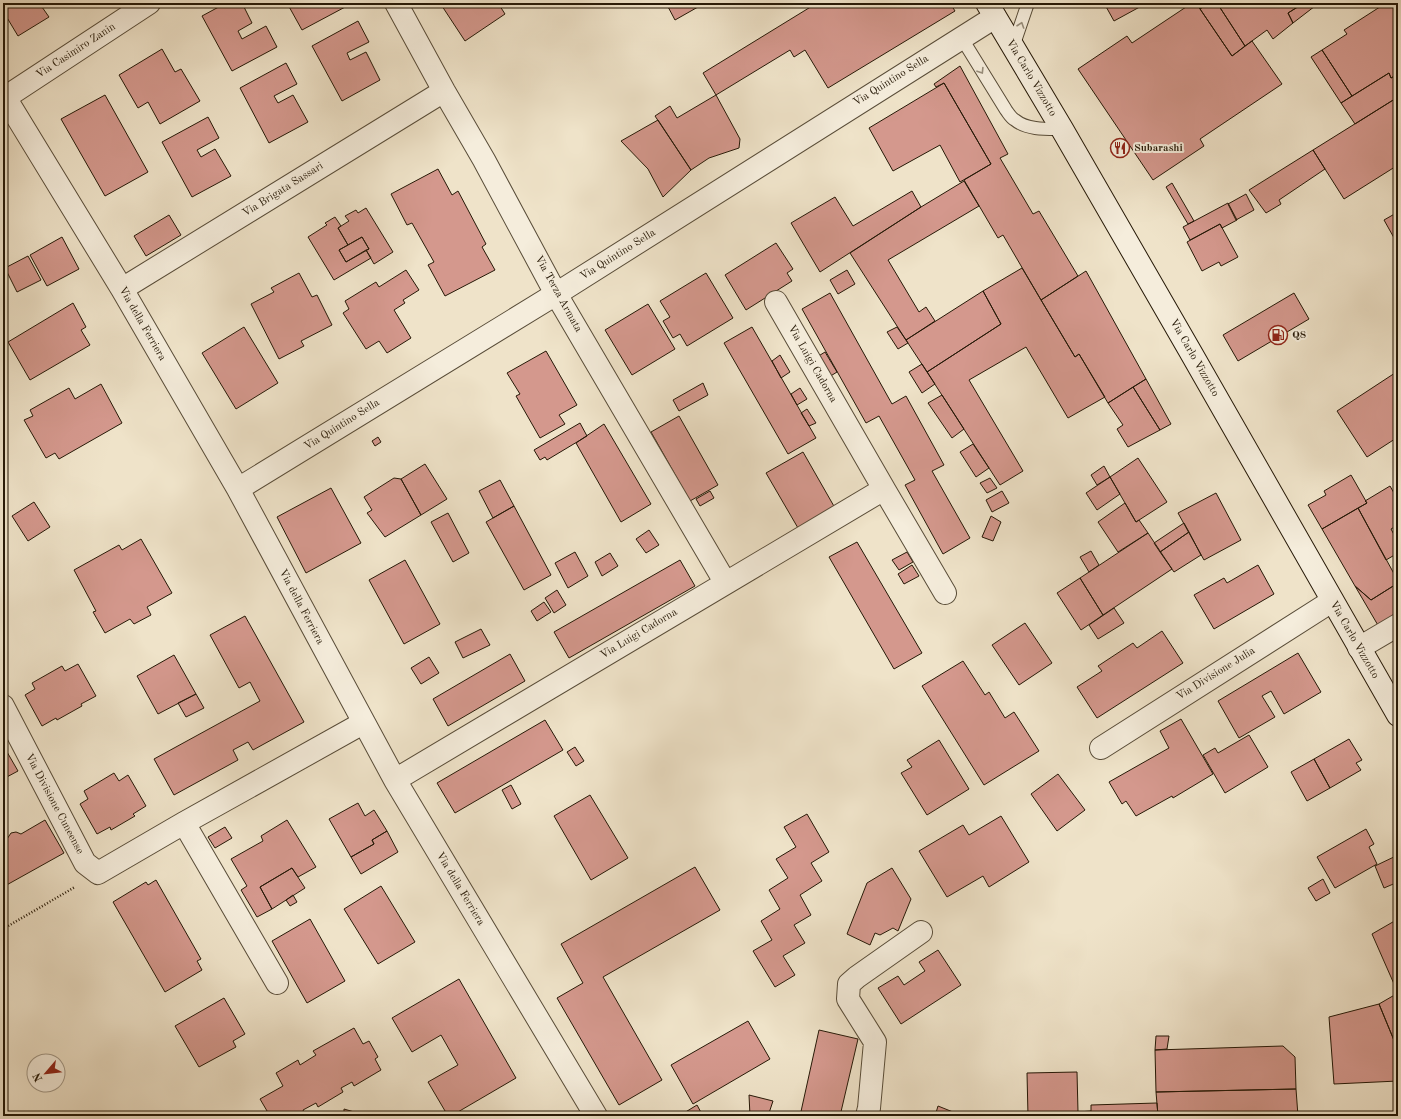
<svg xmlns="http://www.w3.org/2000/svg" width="1401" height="1119" viewBox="0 0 1401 1119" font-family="'Old Standard TT',serif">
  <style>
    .building { fill: #d4988d; stroke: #261907 }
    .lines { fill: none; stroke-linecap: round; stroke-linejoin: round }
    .lane-casing { stroke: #584c38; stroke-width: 14 }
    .street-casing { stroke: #584c38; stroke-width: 24 }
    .secondary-casing { stroke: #261907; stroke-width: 24 }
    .path { stroke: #261907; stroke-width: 2.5; stroke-dasharray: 1 2; stroke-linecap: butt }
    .lane { stroke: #f5eddc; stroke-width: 12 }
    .street { stroke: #f5eddc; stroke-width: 22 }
    .secondary { stroke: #f5eddc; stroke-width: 22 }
    .oneway { stroke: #988e7c }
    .labels { text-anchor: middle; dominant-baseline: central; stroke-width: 4; stroke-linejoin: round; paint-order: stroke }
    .street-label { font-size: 11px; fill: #261907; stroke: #f5eddc }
    .poi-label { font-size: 11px; font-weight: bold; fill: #261907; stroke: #f5eddc; text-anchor: start }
  </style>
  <rect width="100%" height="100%" fill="#efe3c9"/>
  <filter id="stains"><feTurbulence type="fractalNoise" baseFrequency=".005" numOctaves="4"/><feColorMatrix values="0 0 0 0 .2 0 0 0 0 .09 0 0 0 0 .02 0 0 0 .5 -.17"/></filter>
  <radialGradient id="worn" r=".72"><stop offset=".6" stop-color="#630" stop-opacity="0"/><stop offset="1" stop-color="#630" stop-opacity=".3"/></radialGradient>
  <path class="building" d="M3,3h47l-8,4 7,10 -31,19 -15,-25z
    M226,3h16l10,20 -14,8 4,8 24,-13 11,21 -45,24 -30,-55z
    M287,3h59l1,3 -45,24z
    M440,3h58l7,11 -40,27z
    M666,3h39l-30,17z
    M817,3h133l5,8 -127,77 -23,-38 -11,7 -4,-7 -74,45 -13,-22z
    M1104,3h43l-33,18z
    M1192,3h4l36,53 20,-15 30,43 -82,55 4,7 -51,34 -75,-111 49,-33 5,7z
    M1196,3h12l-8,6z
    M1208,3h9l28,43 -13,10 -32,-47z
    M1217,3h87l-16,10 5,10 -20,16 -6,-9 -22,16z
    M1304,3h15l-26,20 -5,-10z
    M1386,3h12v71l-7,4 -2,-5 -37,23 -30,-46 25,-16 -3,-4z
    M358,21l11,21 -22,11 3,7 16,-8 14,28 -38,21 -30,-55z
    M162,49l13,23 6,-3 19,32 -40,23 -12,-22 -10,6 -19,-33z
    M1322,50l30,46 -11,7 -30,-46z
    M286,63l11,21 -23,12 4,7 15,-8 15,27 -39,21 -29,-55z
    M960,66l48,88 -8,4 33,56 6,-3 39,65 -37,24 -38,-65 -5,3 -34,-58 27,-16 -47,-81 -8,4 -2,-3z
    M1389,73l2,5 7,-4v23l-43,27 -14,-21z
    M944,83l47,81 -31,18 -20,-37 -47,26 -24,-43z
    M105,95l43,77 -43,24 -44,-77z
    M716,95l24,44 -1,9 -30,10 -18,12 -36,-54 15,-10 7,12z
    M1398,97v68l-54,34 -31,-49z
    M208,117l11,21 -22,12 4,7 14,-8 16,27 -39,21 -30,-55z
    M658,120l33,50 -28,27 -15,-28 -27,-28z
    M1313,150l12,19 -46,31 2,4 -15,9 -17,-23z
    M438,169l14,26 6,-4 28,53 -4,3 13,23 -50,26 -17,-31 6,-3 -22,-39 -5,2 -16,-31z
    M964,181l15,25 -91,54 31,52 7,-5 9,14 -29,19 -56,-87 71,-46z
    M1172,183l22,38 -6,3 -22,-37z
    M912,191l9,16 -101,65 -29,-49 44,-26 18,29z
    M1246,194l8,16 -18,10 -8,-16z
    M1228,203l9,17 -15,8 -2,-4 -30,16 -7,-13z
    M366,208l27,44 -19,12 -8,-14 3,-1 -7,-12 -14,8 -10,-17 11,-7 -4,-5 11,-6 2,3z
    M1398,212v33l-14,-25z
    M169,215l12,20 -35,21 -12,-20z
    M335,217l6,9 -3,2 10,17 -9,5 7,12 20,-12 5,8 -37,22 -26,-43 19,-12 -2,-2z
    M1220,224l18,33 -17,9 -2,-4 -17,9 -15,-29z
    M62,237l17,32 -32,17 -17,-31z
    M362,237l7,12 -23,13 -7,-12z
    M776,243l17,26 -6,4 5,8 -46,29 -21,-35z
    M28,256l13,24 -24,12 -12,-24z
    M1022,268l53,89 4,-3 26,43 -37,21 -42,-71 -57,33 54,91 -23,14 -73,-113 74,-48 -18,-33z
    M406,270l13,20 -16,10 2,3 -11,7 17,28 -24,15 -8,-12 -13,8 -23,-36 6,-4 -4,-8 31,-19 3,5z
    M847,270l8,14 -17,10 -8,-14z
    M1086,271l60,108 -38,24 -29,-49 -4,3 -34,-57z
    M299,273l13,24 5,-2 15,30 -31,16 3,5 -25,13 -28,-55 23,-12 -3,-4z
    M706,273l27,45 -46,28 -7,-12 -7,4 -10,-17 7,-4 -10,-16z
    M983,291l18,33 -74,48 -21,-32z
    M830,293l62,111 14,-8 38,69 -12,6 38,67 -27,16 -38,-69 10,-5 -36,-64 -13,7 -64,-114z
    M1294,293l15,26 -71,42 -15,-26z
    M73,303l13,24 -5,3 9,15 -60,35 -22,-38z
    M648,304l27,45 -43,26 -27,-45z
    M244,327l34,56 -42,26 -34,-56z
    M752,327l64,111 -28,16 -64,-111z
    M897,327l11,16 -10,6 -11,-17z
    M546,351l31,54 -18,10 6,9 -25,14 -24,-42 4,-2 -13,-21z
    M825,352l12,20 -8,5 -12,-20z
    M780,355l10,17 -9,6 -9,-17z
    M922,364l13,20 -13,9 -13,-21z
    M1398,371v66l-31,20 -30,-46z
    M1146,379l25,45 -11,6 -27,-43z
    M703,383l5,12 -29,16 -6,-11z
    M101,384l21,39 -63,36 -4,-6 -9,5 -22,-38 9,-4 -3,-6 39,-22 6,11z
    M1133,387l27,43 -32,17 -11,-18 6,-4 -15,-22z
    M800,388l7,11 -10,6 -6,-11z
    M942,395l22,34 -12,9 -24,-35z
    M807,409l9,14 -7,3 -8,-13z
    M679,416l39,69 -28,16 -39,-69z
    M580,423l7,13 -40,24 -2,-3 -5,3 -6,-10z
    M604,424l47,80 -30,18 -45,-79z
    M378,437l3,5 -6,4 -3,-5z
    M973,444l16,24 -13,9 -16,-25z
    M803,452l32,56 -37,20 -32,-55z
    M1138,458l29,44 -31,20 -26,-45z
    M425,464l22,35 -26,16 -20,-36z
    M1104,466l6,11 -13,8 -6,-10z
    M1351,475l16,28 -45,26 -14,-24 18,-10 -2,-4z
    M1110,477l10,17 -23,16 -11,-17z
    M394,478l7,1 20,36 -36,22 -18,-24 5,-3 -8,-13z
    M990,478l7,10 -10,5 -7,-10z
    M500,480l14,26 -21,12 -14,-27z
    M1390,486l8,14v25l-7,4 7,13v11l-12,7 -28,-52 9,-5 -2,-2z
    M331,488l30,55 -55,30 -29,-56z
    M710,491l4,7 -14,8 -4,-7z
    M1002,491l7,12 -17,9 -6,-12z
    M1216,493l25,47 -37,20 -26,-47z
    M34,502l16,25 -22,14 -16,-25z
    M1125,503l11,19 3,-2 9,13 -30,19 -20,-30z
    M514,506l37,69 -27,15 -38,-68z
    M1358,508l40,73v2l-27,17 -16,-14 -33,-57z
    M448,513l21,40 -16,9 -22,-40z
    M991,516l10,6 -8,19 -11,-4z
    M1184,523l5,9 -29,20 -6,-9z
    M649,530l10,15 -13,8 -10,-14z
    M1189,532l12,23 -27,17 -14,-20z
    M1148,533l24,36 -69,46 -23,-37z
    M141,539l31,54 -25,14 4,8 -17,9 -4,-5 -25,14 -12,-21 3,-1 -22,-41 45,-25 3,5z
    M857,542l65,111 -28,16 -65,-112z
    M1091,551l8,14 -10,7 -9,-15z
    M575,552l13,24 -20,12 -13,-25z
    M907,552l6,10 -14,8 -7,-10z
    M610,553l8,13 -16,10 -7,-14z
    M405,560l35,64 -36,20 -35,-64z
    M680,560l15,26 -126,72 -15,-26z
    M912,565l7,11 -15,8 -6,-10z
    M1258,565l16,29 -60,35 -20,-34 30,-17 3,5z
    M1080,578l23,37 -22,15 -24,-37z
    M1398,583v33l-19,11 -24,-41 16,14z
    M557,590l9,15 -12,8 -9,-15z
    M544,602l7,10 -14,9 -6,-10z
    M1114,608l10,15 -26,16 -9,-14z
    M245,616l59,106 -51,28 -5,-8 -15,8 5,10 -64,35 -20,-36 106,-58 -10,-19 -11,6 -29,-53z
    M1025,623l27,40 -33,22 -27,-40z
    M481,629l9,16 -27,13 -8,-16z
    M1162,631l21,32 -86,55 -20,-31 25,-16 -4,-5 35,-23 4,5z
    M1298,653l23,39 -37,22 -13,-23 -9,5 13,21 -36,21 -21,-37z
    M510,654l15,27 -77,45 -15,-27z
    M174,655l22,39 -38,20 -21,-38z
    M429,657l10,16 -18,11 -10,-16z
    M963,661l22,34 4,-3 16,26 9,-6 25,39 -55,34 -62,-99z
    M78,664l18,32 -15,8 1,2 -25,14 -1,-2 -14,8 -17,-31 10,-6 -3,-6 30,-17 3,5z
    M196,694l8,14 -18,9 -8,-14z
    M1181,719l32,55 -40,24 -1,-2 -36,20 -10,-15 -4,3 -13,-22 60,-34 -9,-17z
    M545,720l18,30 -108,63 -18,-30z
    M1249,735l19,32 -43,26 -22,-38 12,-7 3,5z
    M1349,739l13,21 -6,3 5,7 -31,18 -16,-29z
    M939,740l30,49 -42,26 -26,-42 11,-6 -5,-7z
    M3,745l15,26 -15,8z
    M575,747l9,14 -8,5 -9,-14z
    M1314,759l16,29 -23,13 -16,-29z
    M114,773l5,8 9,-6 18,31 -13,8 2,2 -24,14 -1,-3 -13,7 -17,-30 8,-5 -4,-8z
    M1058,774l27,36 -28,21 -26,-37z
    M511,785l10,19 -9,5 -10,-19z
    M590,795l38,63 -37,22 -37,-64z
    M358,803l7,13 9,-6 13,21 -15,9 2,4 -23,13 -22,-38z
    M807,814l22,38 -18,11 11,18 -22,14 11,20 -17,10 11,18 -22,13 12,19 -20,12 -22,-36 19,-11 -11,-19 19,-12 -11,-19 19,-12 -12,-19 20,-12 -12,-20z
    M1001,816l28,46 -40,25 -6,-11 -36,21 -28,-46 44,-26 6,10z
    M45,820l19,33 -61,34v-43l4,-2v-3l4,-6 5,-1 5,2z
    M287,820l29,47 -18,10 -6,-9 -32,19 12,22 -15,8 -16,-27 6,-4 -16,-27 32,-18 -2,-5z
    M225,827l7,11 -17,10 -7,-11z
    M1366,829l8,15 -5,3 8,17 -42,24 -18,-31z
    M387,831l11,21 -37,22 -10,-17 23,-13 -2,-4z
    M1398,855v27l-14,6 -9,-22z
    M695,867l25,43 -117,67 59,103 -43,25 -62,-107 26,-15 -22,-39z
    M292,868l13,20 -33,21 -12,-22z
    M892,868l19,31 -13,32 -5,-3 -13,7 -5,-2 -5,12 -23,-11 20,-51z
    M1323,879l7,14 -14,8 -8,-13z
    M156,880l45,79 -4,2 5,9 -37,22 -52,-90 33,-20 2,3z
    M381,886l34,56 -37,22 -34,-55z
    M293,895l4,7 -7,4 -4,-6z
    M310,919l35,62 -38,22 -35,-62z
    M1398,919v74l-26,-59z
    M938,950l23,35 -60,39 -23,-36 20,-12 6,9 21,-14 -6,-9z
    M459,979l57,99 -65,38h-3l-20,-34 30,-17 -17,-30 -29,17 -20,-34z
    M1398,993v57l-19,-46z
    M224,998l21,36 -12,7 3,6 -37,20 -24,-41z
    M1379,1004l19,46v31l-64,3 -5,-67z
    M748,1021l22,38 -77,45 -22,-39z
    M354,1028l9,16 6,-3 9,16 -3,2 6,11 -27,16 -2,-4 -11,6 2,4 -25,15 -2,-4 -13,7 2,5 -2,1h-3l-1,-2 -3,2h-16l-1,-2 -5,2h-4l-10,-17 23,-13 -7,-13 22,-13 2,5 16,-10 -3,-4z
    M819,1030l39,9 -18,77h-40z
    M1156,1036h13l-2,13 -12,1z
    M1283,1046l12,11 1,32 -140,3 -1,-42z
    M1077,1072l1,40 13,-1v-6l66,-2 1,13h-130l-1,-43z
    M1296,1089l2,27h-140l-2,-24z
    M749,1095l24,6 -5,15h-18z
    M697,1105l6,11h-24z
    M938,1106l25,10h-28z
    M344,1109l24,7h-24z"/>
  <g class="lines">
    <g class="lane-casing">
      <path id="lane" d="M961,37l45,73c3,4 5,8 9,10 12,10 32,9 47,9
        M1013,47l15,-44"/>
    </g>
    <g class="street-casing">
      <path id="street" d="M396,3l48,88 40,69 72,134 169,288
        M3,94l119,195 116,200 157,291 201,336
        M3,99l146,-96
        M122,289l322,-198
        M238,489l318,-195 439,-277
        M884,489l61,104
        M1359,648l39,-23
        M3,706l82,157 13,10 86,-50 179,-100
        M1101,748l231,-147
        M395,780l489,-291 -108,-187
        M184,823l93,160
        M867,1116l2,-8 6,-66 -27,-43 1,-15 8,-7 64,-45"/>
    </g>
    <g class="secondary-casing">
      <path id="secondary" d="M987,3l75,126 128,222 208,364"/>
    </g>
    <path class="path" d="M1395,739l3,6
      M3,929l72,-42"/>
    <use href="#lane" class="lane"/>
    <use href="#street" class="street"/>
    <use href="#secondary" class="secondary"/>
  </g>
  <defs><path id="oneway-chevron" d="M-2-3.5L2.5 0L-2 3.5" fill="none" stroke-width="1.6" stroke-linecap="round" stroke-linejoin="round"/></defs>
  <g class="oneway">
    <use href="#oneway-chevron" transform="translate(1021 25) rotate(-71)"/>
    <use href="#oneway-chevron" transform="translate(981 71) rotate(58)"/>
  </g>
  <defs>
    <g id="restaurant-ring" transform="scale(1)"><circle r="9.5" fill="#f5eddc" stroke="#8f2418" stroke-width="1.5"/><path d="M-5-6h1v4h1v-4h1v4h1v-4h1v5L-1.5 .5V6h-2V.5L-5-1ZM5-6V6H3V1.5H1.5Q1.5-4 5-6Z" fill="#8f2418"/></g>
    <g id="fuel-ring" transform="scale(1)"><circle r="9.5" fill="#f5eddc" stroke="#8f2418" stroke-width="1.5"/><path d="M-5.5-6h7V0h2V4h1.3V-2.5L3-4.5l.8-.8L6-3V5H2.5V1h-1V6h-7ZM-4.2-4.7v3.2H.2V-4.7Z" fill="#8f2418"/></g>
  </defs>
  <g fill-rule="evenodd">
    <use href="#restaurant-ring" x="1120" y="148"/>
    <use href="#fuel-ring" x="1278" y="335"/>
  </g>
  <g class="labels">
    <g class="street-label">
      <text transform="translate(76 51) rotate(-33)">Via Casimiro Zanin</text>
      <text transform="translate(1031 78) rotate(59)">Via Carlo Vizzotto</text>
      <text transform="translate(891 81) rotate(-32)">Via Quintino Sella</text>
      <text transform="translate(283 190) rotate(-32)">Via Brigata Sassari</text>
      <text transform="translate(618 255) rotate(-32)">Via Quintino Sella</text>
      <text transform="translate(558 294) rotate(61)">Via Terza Armata</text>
      <text transform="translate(142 324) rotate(60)">Via della Ferriera</text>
      <text transform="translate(1194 358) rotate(60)">Via Carlo Vizzotto</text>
      <text transform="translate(812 364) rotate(60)">Via Luigi Cadorna</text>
      <text transform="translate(342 425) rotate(-32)">Via Quintino Sella</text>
      <text transform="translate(301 607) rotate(62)">Via della Ferriera</text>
      <text transform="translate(639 634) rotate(-31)">Via Luigi Cadorna</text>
      <text transform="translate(1354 640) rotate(60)">Via Carlo Vizzotto</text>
      <text transform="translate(1216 674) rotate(-32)">Via Divisione Julia</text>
      <text transform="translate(54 804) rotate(62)">Via Divisione Cuneense</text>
      <text transform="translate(460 889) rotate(59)">Via della Ferriera</text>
    </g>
    <g class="poi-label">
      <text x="1134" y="148">Subarashi</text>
      <text x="1292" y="335">Q8</text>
    </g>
  </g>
  <rect width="1401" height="1119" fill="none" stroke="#efe3c9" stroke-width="16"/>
  <rect x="4" y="4" width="1393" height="1111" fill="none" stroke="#261907" stroke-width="2"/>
  <rect x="8" y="8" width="1385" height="1103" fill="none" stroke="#261907"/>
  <g transform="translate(46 1073) rotate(242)"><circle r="19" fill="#f5eddc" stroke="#a29887"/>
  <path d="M0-3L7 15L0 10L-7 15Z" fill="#8f2418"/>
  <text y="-6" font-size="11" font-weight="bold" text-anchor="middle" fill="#261907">N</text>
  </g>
  <rect width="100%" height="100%" filter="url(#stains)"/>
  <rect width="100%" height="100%" fill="url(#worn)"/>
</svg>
